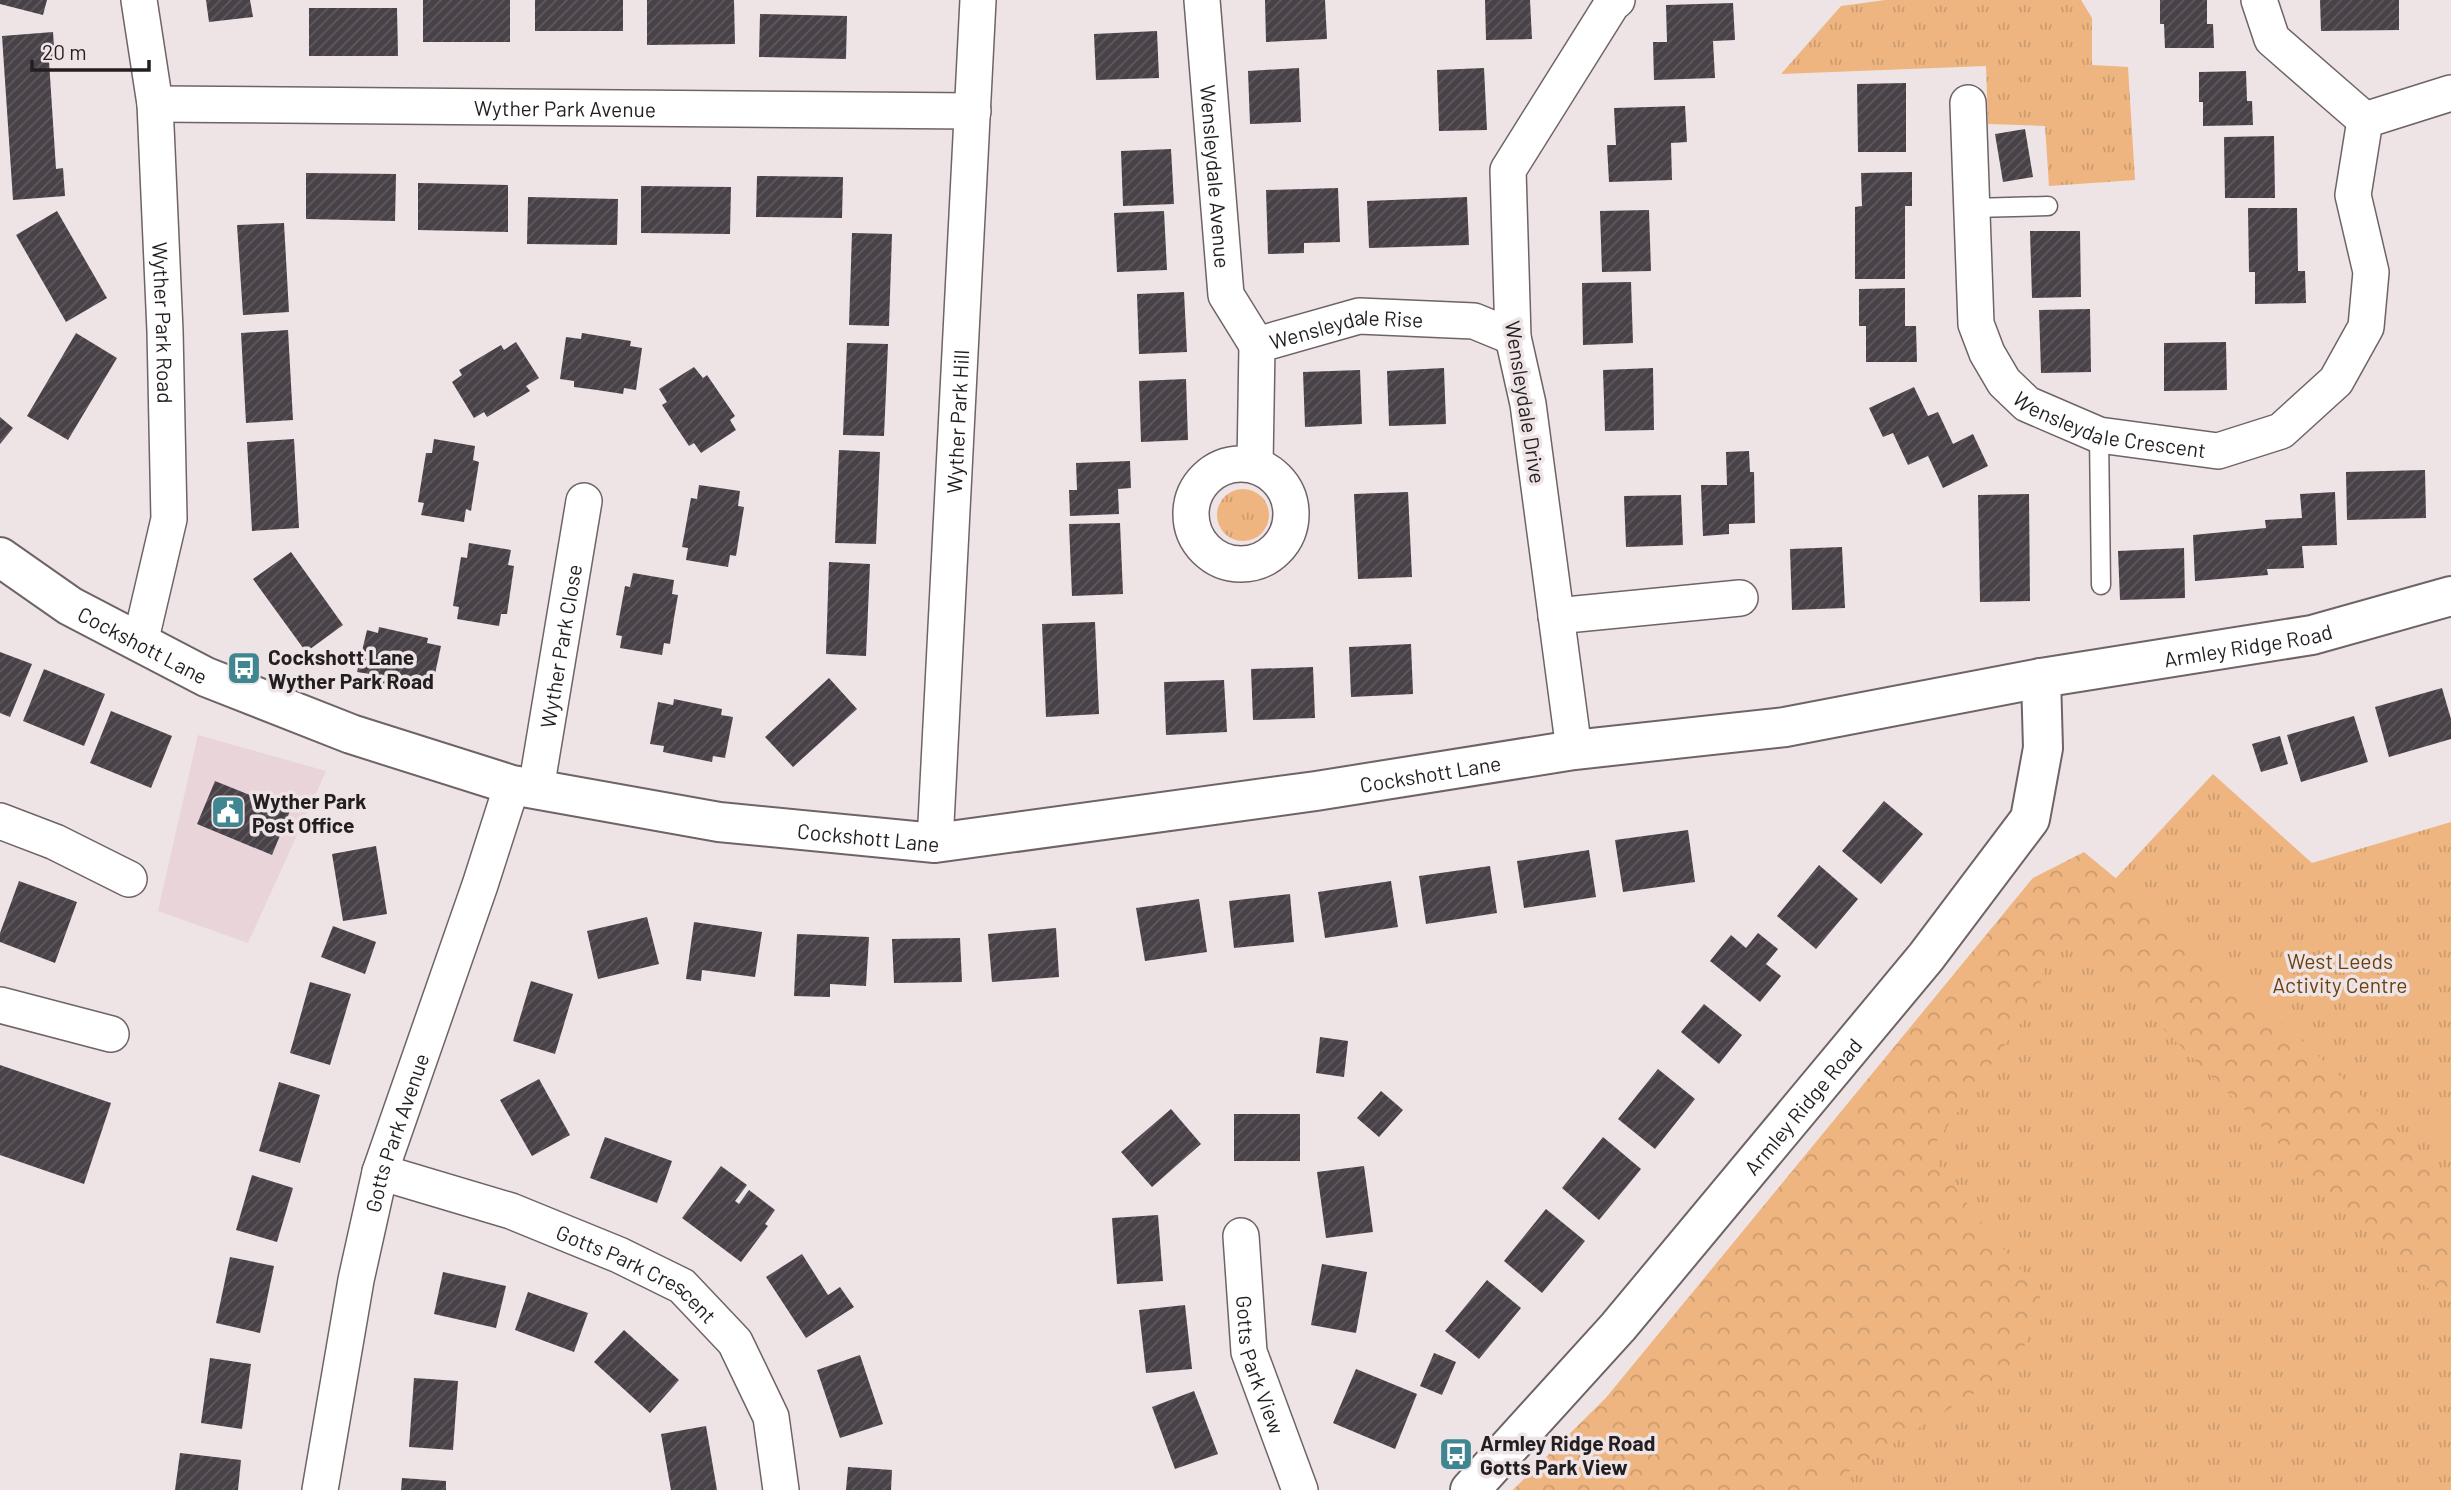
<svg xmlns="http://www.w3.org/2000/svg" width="2451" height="1490" viewBox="0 0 2451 1490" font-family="Barlow,sans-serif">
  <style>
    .built { fill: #e8d4d9 }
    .grass { fill: url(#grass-tufts) }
    .forest { fill: url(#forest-crowns) }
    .pitch { fill: #eeb580 }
    .building { fill: url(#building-hatch) }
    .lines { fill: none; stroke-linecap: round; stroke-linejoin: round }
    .service-casing { stroke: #6e6466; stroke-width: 21 }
    .minor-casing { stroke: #6e6466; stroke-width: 38 }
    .tertiary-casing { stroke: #6e6466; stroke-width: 42 }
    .service { stroke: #fff; stroke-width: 18 }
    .minor { stroke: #fff; stroke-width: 35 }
    .tertiary { stroke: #fff; stroke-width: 38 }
    .labels { text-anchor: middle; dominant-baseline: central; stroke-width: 7; stroke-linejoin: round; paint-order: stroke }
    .street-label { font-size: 21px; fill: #231f20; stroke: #eee3e5 }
    .poi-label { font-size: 21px; font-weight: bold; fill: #231f20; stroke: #eee3e5; text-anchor: start }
    .park-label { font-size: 21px; fill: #6a4010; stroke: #eee3e5 }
  </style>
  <defs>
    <pattern id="grass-tufts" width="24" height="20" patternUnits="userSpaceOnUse" patternTransform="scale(1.75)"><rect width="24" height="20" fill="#eeb580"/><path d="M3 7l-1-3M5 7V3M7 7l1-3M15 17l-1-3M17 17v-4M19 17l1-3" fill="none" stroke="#cc9b6e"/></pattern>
    <pattern id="forest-crowns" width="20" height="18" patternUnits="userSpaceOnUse" patternTransform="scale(1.75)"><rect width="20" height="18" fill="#eeb580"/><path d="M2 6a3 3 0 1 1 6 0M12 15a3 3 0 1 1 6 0" fill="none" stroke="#cc9b6e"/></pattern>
    <pattern id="building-hatch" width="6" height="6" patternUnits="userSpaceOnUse" patternTransform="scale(1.75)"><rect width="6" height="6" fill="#484147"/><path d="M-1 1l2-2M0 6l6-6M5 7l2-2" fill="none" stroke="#5f5a5e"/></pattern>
  </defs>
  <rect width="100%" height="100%" fill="#eee3e5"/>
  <path class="built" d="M198,735l128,36 -78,172 -90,-32z"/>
  <path class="grass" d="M1885,0h196l11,18v47l36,2 7,113 -86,6 -4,-60 -57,-2 -2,-58 -205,8 60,-68z
    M1217 515a26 26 0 1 1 52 0a26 26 0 1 1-52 0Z
    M2213,774l99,89 139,-41v668h-938l93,-92 427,-520 69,15z"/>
  <path class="forest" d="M2084,852c127,104 250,215 367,330v119l-32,-18 -341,-339 -30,3 -11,53 -108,152 48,65 64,77 -23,72 -199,124h-306l93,-92 427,-520z"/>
  <path class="pitch" d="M2451,1095v54l-27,-25z"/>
  <path class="building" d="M0,0h47l-4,15 -43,-11z
    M206,0h44l3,17 -44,5z
    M423,0h87v42h-87z
    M535,0h88v31h-88z
    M647,0h87l1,44 -88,1z
    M1265,0h60l2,39 -61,3z
    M1485,0h45l2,39 -46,1z
    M2160,0h47v24h6l1,24h-49l-1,-24h-4z
    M2320,0h79v30l-78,1z
    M1733,3l2,37 -22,1 2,37 -61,2 -1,-38h14l-1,-37z
    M309,8h88l1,48h-89z
    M760,14l87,2 -1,43 -87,-2z
    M1157,31l2,47 -63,2 -2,-46z
    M53,32l2,29h-6l7,108 7,-1 2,28 -52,4 -11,-164z
    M1299,68l2,54 -51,2 -2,-53z
    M1484,68l3,62 -48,1 -2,-61z
    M2246,71l1,30h5l1,24 -50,1v-24h-4v-30z
    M1906,83v69h-48l-1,-68z
    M1685,106l2,36 -16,1 1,37 -63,2 -2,-37h9l-2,-37z
    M2025,129l8,48 -30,5 -8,-48z
    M2274,136l1,62h-50l-1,-61z
    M1171,149l3,55 -51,2 -2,-55z
    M1912,172v34h-7v73h-50v-72l7,-1 -1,-33z
    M306,173l90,1 -1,47 -89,-2z
    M757,176l86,1 -1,41 -86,-1z
    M418,183l90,2v47l-90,-2z
    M641,186l90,1 -1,47 -89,-1z
    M1338,188l2,54 -36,1v10l-36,1 -2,-64z
    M528,197l90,2 -1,46 -90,-1z
    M1467,197l2,48 -100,3 -2,-47z
    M2248,208h49l1,63h7l1,32 -51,1v-32h-6z
    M1649,210l2,61 -49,1 -2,-61z
    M57,211l50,87 -41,24 -50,-87z
    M1164,211l3,59 -50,2 -3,-59z
    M284,223l5,89 -46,3 -6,-90z
    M2030,231h50l1,66 -49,1z
    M852,233l40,1 -3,92 -40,-1z
    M1631,282l2,61 -50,2 -1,-62z
    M1905,288v38h11l1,36h-51v-36h-7v-37z
    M1184,292l3,60 -48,2 -2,-60z
    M2090,309l1,63 -50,1 -2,-63z
    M288,330l5,90 -47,3 -5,-90z
    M76,333l41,25 -49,82 -41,-24z
    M582,333l49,8 -1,5 12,2 -6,42 -12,-2 -1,6 -26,-4 -23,-3v-6l-14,-2 6,-42 15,2z
    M516,342l23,36 -13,8 4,5 -43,26 -3,-5 -10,6 -22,-36 10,-7 -3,-5 42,-25 3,5z
    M2226,342l1,48 -63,1v-48z
    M847,343l41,1 -4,92 -41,-1z
    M694,367l9,11 4,-3 28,41 -5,4 6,10 -35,23 -7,-10 -5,3 -14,-21 -13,-20 5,-3 -8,-13z
    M1444,368l2,56 -57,2 -2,-55z
    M1653,368l1,62 -49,1 -2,-61z
    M1360,370l2,54 -57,3 -2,-55z
    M1186,379l2,61 -47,2 -2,-61z
    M1914,387l14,29 10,-4 15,32 20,-10 15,32 -45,22 -15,-32 -20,9 -15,-32 -10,4 -14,-29z
    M0,417l13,11 -13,16z
    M294,439l5,89 -47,3 -5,-89z
    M434,439l41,7 -2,14 6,2 -8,49 -5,-2 -2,13 -43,-7 3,-12 -6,-1 8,-49h6z
    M839,450l41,2 -4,92 -41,-1z
    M1749,451l1,21h4l1,51 -26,1v10l-26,2 -2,-51h26l-1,-33z
    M1130,461l1,27 -13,1 1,25 -49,2 -1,-26h8l-1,-27z
    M2425,470l1,48 -79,2 -1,-48z
    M699,485l41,6 -2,15 6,1 -8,49 -6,-1 -2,12 -42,-7 2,-12 -6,-1 9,-49 6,1z
    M1408,492l4,85 -54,2 -4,-85z
    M2335,492l2,53 -35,1 2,22 -37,1 1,6 -73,6 -2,-46 73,-7 -1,-8 37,-2 -2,-24z
    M2029,494l1,107 -50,1 -2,-107z
    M1681,495l2,50 -57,2 -2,-51z
    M1120,523l3,71 -51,2 -3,-72z
    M469,543l42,7 -3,15 6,1 -7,48h-6l-2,12 -42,-7 2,-12 -6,-1 8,-49 6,1z
    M1842,547l3,61 -53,2 -2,-61z
    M2184,548l1,50 -65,2 -2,-49z
    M291,552l52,73 -37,27 -53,-73z
    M829,562l41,2 -4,92 -40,-2z
    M633,573l41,7 -2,14 6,1 -4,23 -4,26 -6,-1 -2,12 -42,-7 2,-12 -6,-1 9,-49 5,1z
    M1095,622l4,92 -53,3 -4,-93z
    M379,627l49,11 -1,5 14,3 -9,42 -14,-3 -2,6 -48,-11 2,-6 -13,-2 10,-42 11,3z
    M1411,644l2,50 -62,3 -2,-50z
    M0,652l32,12 -22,53 -10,-4z
    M1313,667l2,51 -62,2 -2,-51z
    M44,669l61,25 -21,52 -61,-25z
    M829,678l28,31 -64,58 -28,-30z
    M1224,680l3,52 -61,3 -2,-53z
    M2442,688l9,31v20l-62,18 -14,-50z
    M674,699l48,10 -1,6 12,2 -8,41 -12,-2 -1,6 -49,-10 1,-6 -14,-2 8,-42 15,3z
    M111,711l61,25 -21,52 -61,-25z
    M2354,716l14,46 -67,20 -14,-47z
    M2280,736l8,28 -27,8 -9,-28z
    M215,781l75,30 -18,44 -75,-31z
    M1884,801l39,33 -42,50 -39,-33z
    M1688,830l7,52 -72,10 -8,-52z
    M376,846l11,68 -44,7 -11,-67z
    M1589,850l7,47 -72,11 -7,-47z
    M1819,865l39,34 -42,50 -39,-33z
    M1490,866l7,47 -71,11 -7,-48z
    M19,881l58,21 -22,61 -55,-21v-9z
    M1391,881l7,46 -73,11 -7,-46z
    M1290,894l4,48 -60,6 -5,-47z
    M1199,899l8,53 -62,9 -9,-53z
    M647,917l12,47 -61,15 -11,-48z
    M694,922l68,10 -7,45 -53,-7 -1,11 -15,-2z
    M333,926l43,16 -11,32 -44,-17z
    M1056,928l3,49 -67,5 -4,-48z
    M1758,933l20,16 -12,15 15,12 -21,26 -50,-41 21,-26 15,13z
    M797,934l72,3 -3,49 -36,-2v13l-36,-1z
    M960,938l2,44 -68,1 -2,-44z
    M531,981l42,13 -18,60 -42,-13z
    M310,982l41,12 -21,71 -40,-12z
    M1704,1004l38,31 -23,29 -38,-32z
    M1320,1037l28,4 -4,36 -28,-4z
    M0,1065l111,38 -27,81 -84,-29z
    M1658,1069l37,30 -40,50 -37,-30z
    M539,1079l31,56 -38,21 -32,-56z
    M279,1082l41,13 -20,68 -41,-12z
    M1381,1091l22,19 -24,27 -22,-19z
    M1171,1109l30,35 -49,43 -31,-35z
    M1234,1114h66v47h-66z
    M605,1137l67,24 -15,42 -67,-25z
    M1603,1137l38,32 -42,51 -37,-32z
    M721,1166l26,19 -12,16 4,3 10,-14 26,20 -10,14 3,2 -27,36 -59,-44z
    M1364,1166l9,66 -47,6 -9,-66z
    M252,1175l41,13 -16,54 -41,-12z
    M1546,1209l39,32 -43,52 -38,-32z
    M1158,1215l5,66 -46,3 -5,-66z
    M802,1254l26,41 12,-8 14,20 -48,31 -40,-61z
    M230,1257l44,9 -14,67 -44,-10z
    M1322,1264l45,8 -11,61 -45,-8z
    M443,1272l63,14 -10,42 -62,-14z
    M1487,1280l34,28 -42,51 -34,-28z
    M528,1292l60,21 -14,39 -59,-22z
    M1185,1305l7,64 -46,4 -7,-63z
    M624,1330l55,50 -29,33 -56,-51z
    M1434,1353l22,9 -14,33 -22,-9z
    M860,1355l23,69 -43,14 -23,-68z
    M210,1358l41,6 -9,65 -41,-6z
    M1356,1369l61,25 -22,55 -62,-26z
    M414,1378l44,3 -5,69 -44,-3z
    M1194,1391l24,63 -43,15 -23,-62z
    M706,1426l11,64h-46l-10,-56z
    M180,1453l61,7 -3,30h-63z
    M848,1467l44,3 -1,20h-45z
    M402,1478l44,3v9h-45z"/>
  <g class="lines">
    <g class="service-casing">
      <path id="service" d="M1973,208l75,-2
        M2099,435l2,150"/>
    </g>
    <g class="minor-casing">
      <g id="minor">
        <path id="s1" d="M139,0l16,104 10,227 4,188 -29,124"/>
        <path id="s2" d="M1202,0l24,295 31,50"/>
        <path d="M2259,0l13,39 93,81"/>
        <path id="s3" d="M1968,103l8,221 11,29 17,29 23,22 72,31 119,16 63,-20 55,-50 30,-54 5,-55 -18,-77 12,-75 86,-27"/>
        <path id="s4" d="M155,104l818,7"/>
        <circle cx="1241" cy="514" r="50"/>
        <path id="s5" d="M1255,465l2,-120 102,-29 115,5 39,16"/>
        <path d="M1556,616l184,-18"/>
        <path d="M1574,750l-46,-346 -15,-67 -5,-167 104,-166 5,-4"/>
        <path id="s6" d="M536,789l48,-288"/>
        <path d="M0,821l55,21 74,37"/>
        <path id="s7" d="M935,843l43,-843"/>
        <path d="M0,1005l111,29"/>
        <path id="s8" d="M380,1172l131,39 108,44 63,31 53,56 36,75 10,73"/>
        <path id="s9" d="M1241,1236l8,116 51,138"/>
        <path id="s10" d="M320,1490l36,-210 24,-108 100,-287 32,-100"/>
      </g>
    </g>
    <g class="tertiary-casing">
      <g id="tertiary">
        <path id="s11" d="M0,557l70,49 136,71 145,57 161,51 207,37 216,21 381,-52 258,-41 211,-23 256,-49 271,-43 139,-39"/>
        <path id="s12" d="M1470,1490l148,-163 308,-370 104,-138 13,-71 -2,-70"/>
      </g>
    </g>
    <use href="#service" class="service"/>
    <use href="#minor" class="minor"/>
    <use href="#tertiary" class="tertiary"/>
  </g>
  <defs>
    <g id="bus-square" transform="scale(1.75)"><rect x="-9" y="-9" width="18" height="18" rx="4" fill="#408691" stroke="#eee3e5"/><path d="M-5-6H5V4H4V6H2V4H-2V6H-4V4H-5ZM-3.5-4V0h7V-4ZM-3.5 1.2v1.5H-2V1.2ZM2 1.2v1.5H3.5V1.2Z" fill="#fff"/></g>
    <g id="civic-square" transform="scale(1.75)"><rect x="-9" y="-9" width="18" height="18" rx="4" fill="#408691" stroke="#eee3e5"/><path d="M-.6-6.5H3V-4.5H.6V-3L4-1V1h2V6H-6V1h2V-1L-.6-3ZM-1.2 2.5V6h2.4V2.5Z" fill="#fff"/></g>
  </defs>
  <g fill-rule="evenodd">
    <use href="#bus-square" x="244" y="668"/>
    <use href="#civic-square" x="228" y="812"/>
    <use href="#bus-square" x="1456" y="1454"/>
  </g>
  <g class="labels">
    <g class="street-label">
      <text stroke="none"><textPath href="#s4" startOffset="410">Wyther Park Avenue</textPath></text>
      <text stroke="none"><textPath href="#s2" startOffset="177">Wensleydale Avenue</textPath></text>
      <text stroke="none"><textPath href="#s1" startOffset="324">Wyther Park Road</textPath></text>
      <text stroke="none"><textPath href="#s5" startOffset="212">Wensleydale Rise</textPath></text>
      <text transform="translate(1526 402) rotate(81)">Wensleydale Drive</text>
      <text stroke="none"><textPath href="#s3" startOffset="404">Wensleydale Crescent</textPath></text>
      <text stroke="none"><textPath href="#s7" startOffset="422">Wyther Park Hill</textPath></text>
      <text stroke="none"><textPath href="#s11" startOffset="2319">Armley Ridge Road</textPath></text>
      <text stroke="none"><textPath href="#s11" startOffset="168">Cockshott Lane</textPath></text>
      <text stroke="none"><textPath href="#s6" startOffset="145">Wyther Park Close</textPath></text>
      <text stroke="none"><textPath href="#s11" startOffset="1491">Cockshott Lane</textPath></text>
      <text stroke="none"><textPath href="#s11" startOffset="924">Cockshott Lane</textPath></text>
      <text stroke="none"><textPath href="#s12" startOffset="508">Armley Ridge Road</textPath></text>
      <text stroke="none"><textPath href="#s10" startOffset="366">Gotts Park Avenue</textPath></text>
      <text stroke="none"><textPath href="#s8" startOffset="278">Gotts Park Crescent</textPath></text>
      <text stroke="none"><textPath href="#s9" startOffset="131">Gotts Park View</textPath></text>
    </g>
    <g class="poi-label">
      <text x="268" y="656">Cockshott Lane<tspan x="268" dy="24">Wyther Park Road</tspan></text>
      <text x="252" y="800">Wyther Park<tspan x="252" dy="24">Post Office</tspan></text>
      <text x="1480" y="1442">Armley Ridge Road<tspan x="1480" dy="24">Gotts Park View</tspan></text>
    </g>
    <g class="park-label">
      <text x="2340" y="960">West Leeds<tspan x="2340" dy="24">Activity Centre</tspan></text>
    </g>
  </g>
  <path d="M32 60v10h117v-10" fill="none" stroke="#231f20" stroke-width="3.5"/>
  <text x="42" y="60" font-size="21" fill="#231f20" stroke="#eee3e5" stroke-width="5" paint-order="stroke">20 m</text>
</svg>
